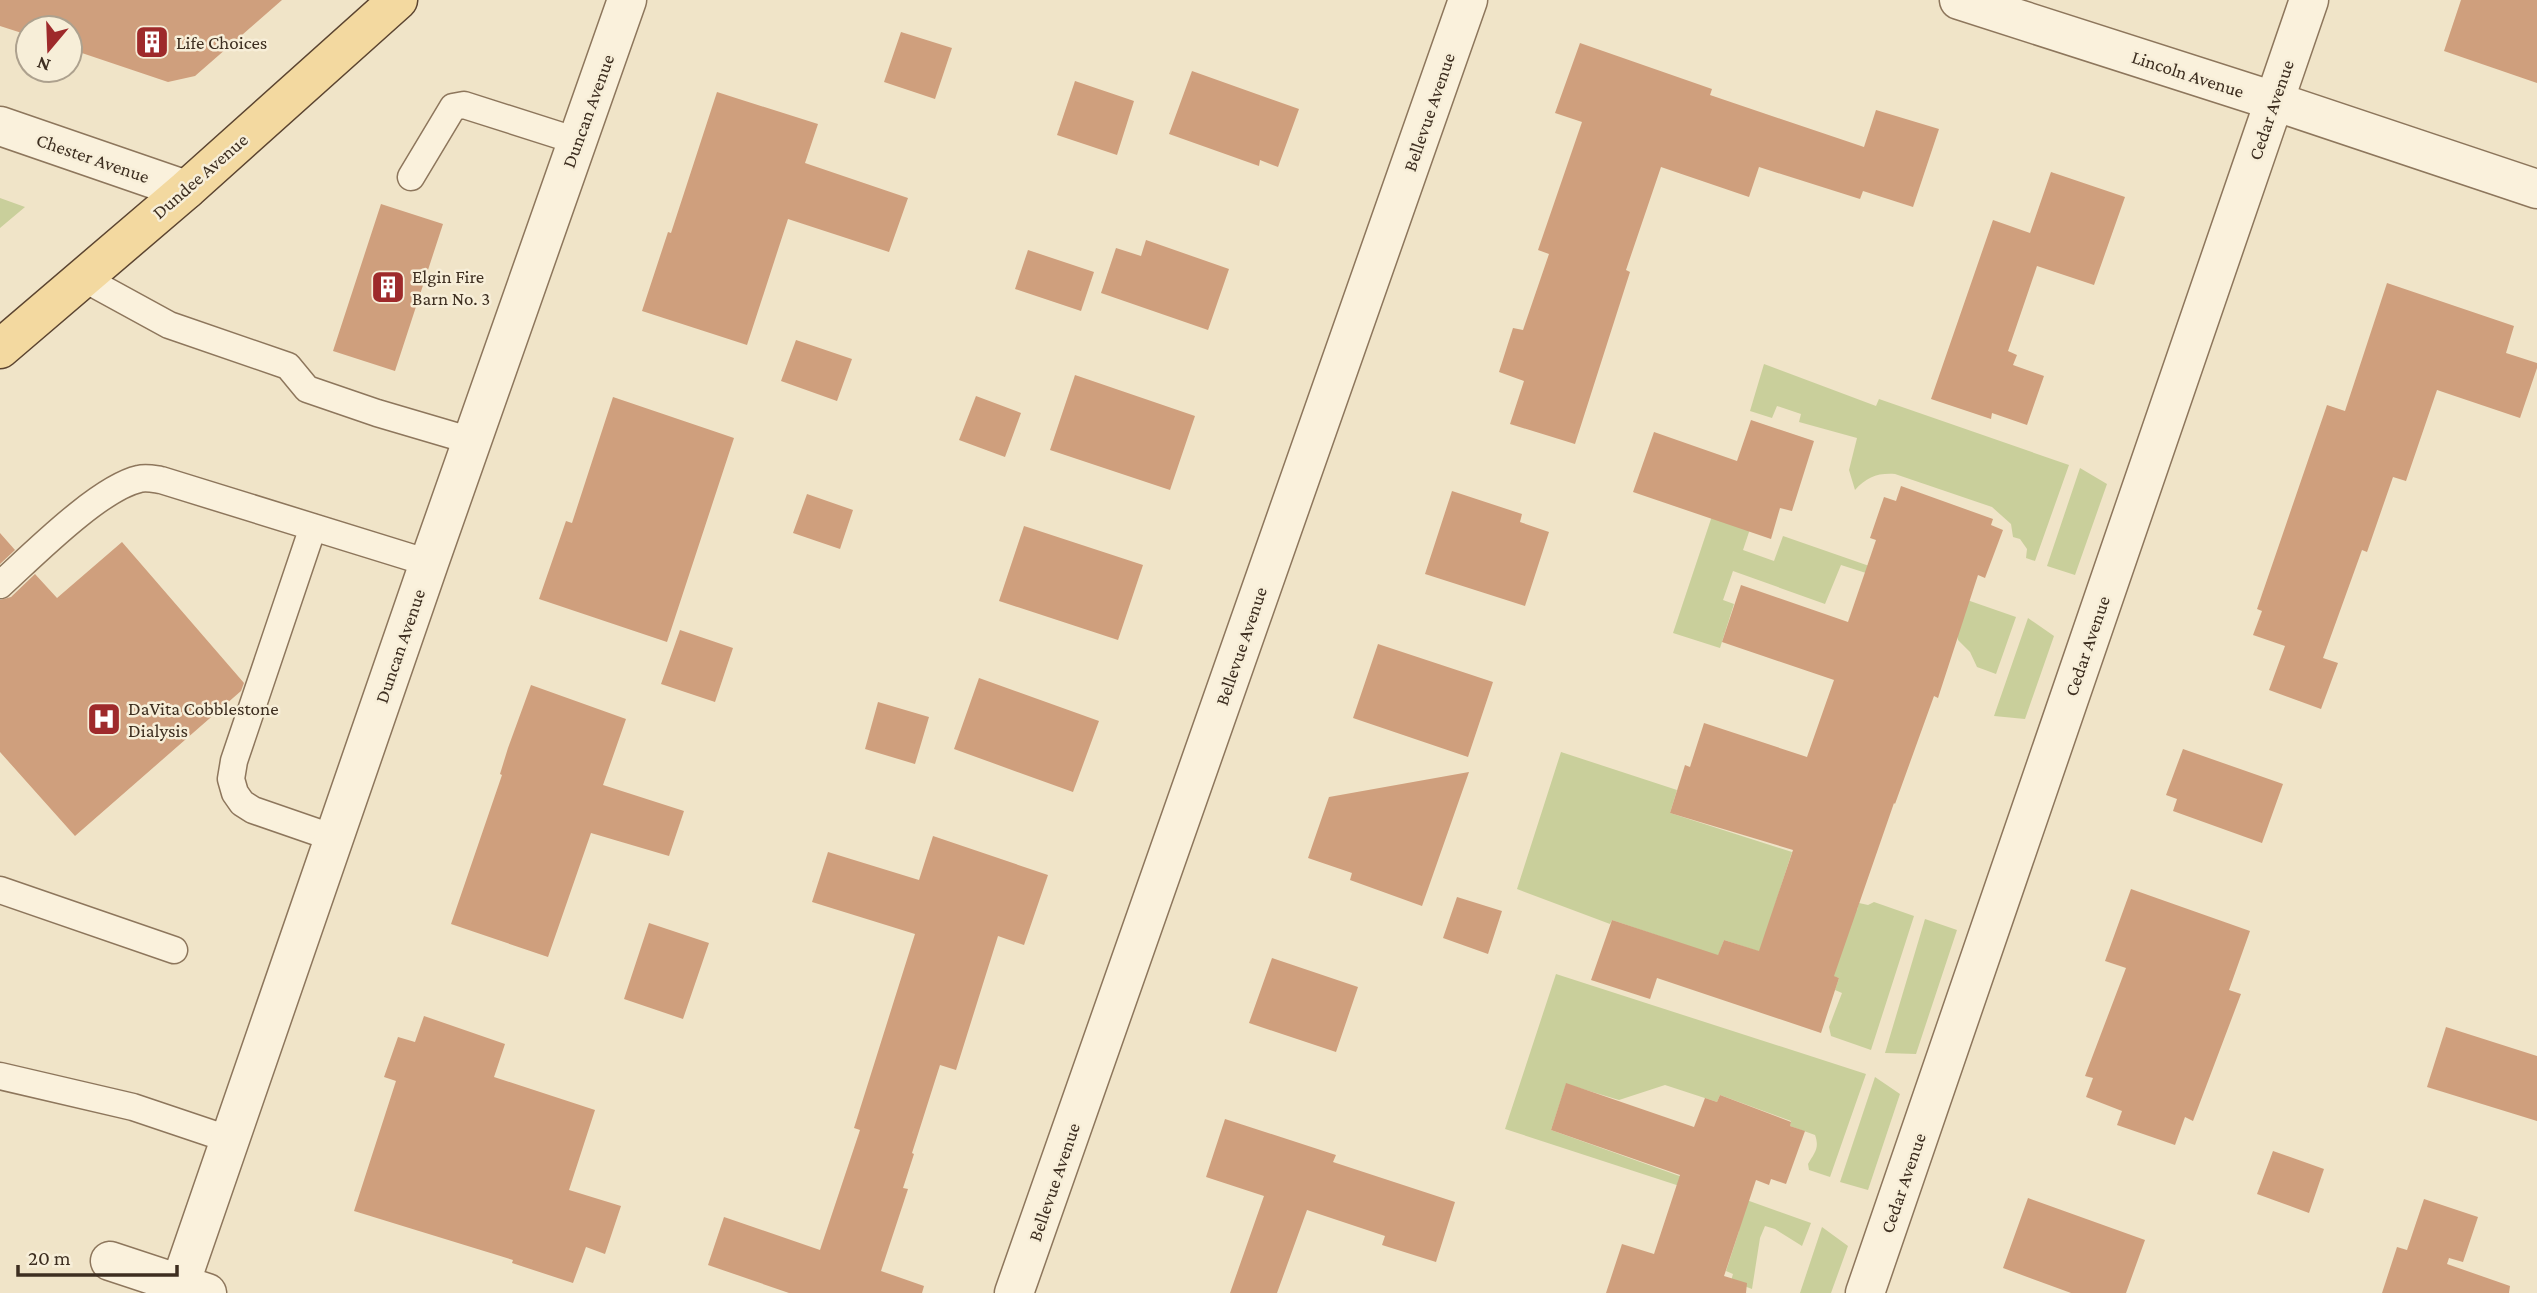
<svg xmlns="http://www.w3.org/2000/svg" width="2537" height="1293" viewBox="0 0 2537 1293" font-family="'Crimson Pro',serif">
  <style>
    .green { fill: #c9cf9b }
    .building { fill: #cf9f7d }
    .lines { fill: none; stroke-linecap: round; stroke-linejoin: round }
    .service-casing { stroke: #8d765c; stroke-width: 29 }
    .minor-casing { stroke: #8d765c; stroke-width: 41 }
    .tertiary-casing { stroke: #8d765c; stroke-width: 41 }
    .primary-casing { stroke: #5b4430; stroke-width: 41 }
    .service { stroke: #faf1dc; stroke-width: 26 }
    .minor { stroke: #faf1dc; stroke-width: 38 }
    .tertiary { stroke: #faf1dc; stroke-width: 38 }
    .primary { stroke: #f3d9a0; stroke-width: 38 }
    .labels { text-anchor: middle; dominant-baseline: central; stroke-width: 5; stroke-linejoin: round; paint-order: stroke }
    .poi-label { font-size: 19px; fill: #3d2e20; stroke: #f7eed8; text-anchor: start }
    .street-label { font-size: 19px; fill: #3d2e20; stroke: #f7eed8 }
  </style>
  <rect width="100%" height="100%" fill="#f0e4c8"/>
  <path class="green" d="M0,198l25,9 -25,21z
    M1764,364l112,42 3,-7 190,66 -34,96 -9,-3 1,-9 -7,-10 -7,-2 -2,-13 -19,-17 -97,-33c-18,-1 -28,3 -40,16l-6,-20 8,-32 -58,-16 2,-8 -24,-8 -5,12 -22,-7z
    M2080,468l27,16 -32,91 -28,-9z
    M1713,513l38,13 -8,24 31,11 9,-25 233,81 -20,57 -19,-7 -7,-15 -12,-12 -2,-13 -90,-54 -25,-8 -16,39 -92,-33 -10,29 11,4 -14,44 -47,-15z
    M2028,618l26,18 -29,83 -31,-3z
    M1561,752l116,38 -7,23 122,39 -18,56 83,2 2,-7 9,2 6,-3 40,14 -43,134 -40,-14 -2,-9 13,-34 -7,-3 4,-12 -115,-38 -6,16 -106,-36 -2,4 -93,-35z
    M1925,919l32,11 -41,124 -31,-1z
    M1556,974l310,100 -36,103 -21,-7 -1,-6c6,-11 12,-15 7,-29l-25,-9 1,-5 -71,-26 -3,7 -52,-17 -46,15 -53,-16 -15,46 260,93 -9,23 -27,-17 -10,-3 -5,12 -8,51 -21,-8 2,-7 -7,-3 13,-40 -38,-38 -196,-64z
    M1875,1077l25,17 -32,96 -28,-8z
    M1822,1227l26,19 -17,47h-31z"/>
  <path class="building" d="M0,0h282l-87,76 -27,6 -98,-33v-21h-42v7l-28,-9z
    M2461,0h76v83l-93,-32z
    M901,32l51,16 -17,51 -51,-17z
    M1580,43l132,46 -2,6 154,52 12,-37 63,19 -26,78 -50,-16 -3,8 -101,-32 -10,30 -88,-30 -35,103 4,2 -55,172 -65,-20 14,-43 -25,-9 14,-44 10,2 26,-76 -11,-4 44,-128 -27,-9z
    M1192,71l107,38 -21,58 -18,-7 -1,6 -90,-32z
    M1075,81l59,20 -17,54 -60,-20z
    M717,92l101,32 -13,39 103,35 -19,54 -101,-33 -41,126 -105,-34 26,-79 3,1z
    M2051,172l74,25 -31,88 -57,-19 -29,85 9,4 -4,10 31,11 -17,49 -35,-12 -1,6 -60,-20 62,-179 37,13z
    M381,204l62,20 -48,147 -62,-20z
    M1146,240l83,29 -21,61 -107,-37 15,-45 25,8z
    M1028,250l66,22 -13,39 -66,-22z
    M2387,283l127,43 -8,27 31,10v5l-17,50 -83,-28 -31,91 -13,-4 -26,75 -5,-2 -39,108 15,5 -17,46 -52,-19 16,-44 -32,-11 9,-24 -5,-2 70,-204 18,6z
    M796,340l56,19 -15,42 -56,-20z
    M1075,375l120,41 -25,74 -120,-40z
    M976,396l45,17 -16,44 -46,-17z
    M613,397l121,41 -67,204 -128,-43 27,-78 6,2z
    M1751,420l63,21 -22,70 -12,-3 -9,31 -138,-47 21,-60 83,29z
    M1901,486l92,33 -2,6 12,5 -18,48 -7,-3 -40,123 -4,-2 -39,108 -1,-1 -60,173 5,2 -18,55 -164,-55 -7,21 -59,-19 21,-60 106,35 6,-15 35,11 34,-101 -123,-37 15,-48 5,2 14,-44 103,34 27,-77 -112,-38 19,-57 107,37 28,-82 -6,-2 14,-41 12,4z
    M1452,491l70,23 -2,8 29,10 -24,74 -100,-32z
    M807,494l46,16 -13,39 -47,-16z
    M1024,526l119,39 -25,75 -119,-39z
    M0,533l15,17 -15,14z
    M122,542l122,141 -3,8 -166,145 -75,-84v-152l11,-3 24,-23 22,24z
    M680,630l53,18 -18,54 -54,-18z
    M1378,644l115,38 -25,75 -115,-39z
    M979,678l120,43 -26,71 -119,-43z
    M531,685l95,34 -23,66 81,26 -15,45 -78,-23 -43,124 -97,-33 51,-149 -2,-1 8,-26z
    M878,702l51,15 -14,47 -50,-15z
    M2183,749l100,35 -21,59 -89,-32 4,-12 -11,-4z
    M1469,772l-47,134 -72,-26 2,-7 -44,-15 21,-61z
    M933,836l115,39 -24,70 -26,-9 -42,134 -16,-5 -28,88 2,1 -11,34 5,1 -27,82 43,15 -2,7h-133l-81,-28 16,-48 96,33 40,-120 -6,-2 61,-194 -103,-32 16,-50 91,28z
    M2131,889l119,42 -21,59 12,4 -48,127 -8,-4 -10,28 -58,-20 5,-14 -36,-14 7,-19 -8,-2 41,-108 -21,-7z
    M1457,897l45,14 -14,43 -45,-16z
    M649,923l60,20 -26,76 -59,-20z
    M1272,958l86,29 -22,65 -87,-29z
    M424,1016l81,28 -11,33 101,33 -26,80 52,16 -16,48 -19,-7 -13,36 -61,-20 1,-3 -159,-49 42,-130 -12,-4 14,-40 17,5z
    M2446,1027l91,29v65l-110,-34z
    M1566,1083l128,44 11,-29 12,4 3,-7 71,27 -1,4 15,5 -19,53 -15,-5 -2,6 -13,-5 -32,96 23,7 -1,10h-140l16,-49 32,10 26,-79 -129,-45z
    M1225,1119l111,36 -3,7 122,40 -19,60 -54,-17 3,-9 -78,-26 -30,83h-47l34,-97 -58,-19z
    M2273,1151l51,18 -15,44 -52,-19z
    M2028,1198l117,42 -19,53h-55l-68,-25z
    M2424,1199l54,18 -15,45 -14,-4 -2,6 63,22 -1,7h-127l15,-46 10,3z"/>
  <g class="lines">
    <g class="service-casing">
      <path id="service" d="M411,177l42,-70 11,-2 113,36
        M83,278l86,47 119,41 19,23 70,24 95,28
        M313,527l-79,234 -3,18 4,14 7,10 11,7 81,28
        M0,585c32,-29 99,-97 139,-106 7,-2 15,0 22,1l268,83
        M0,890l174,60
        M0,1076l133,31 98,33"/>
    </g>
    <g class="minor-casing">
      <path id="minor" d="M1959,0l315,101 263,88
        M0,126l186,64
        M110,1261l97,32
        M1014,1293l454,-1293
        M1865,1293l444,-1293"/>
    </g>
    <g class="tertiary-casing">
      <path id="tertiary" d="M177,1293l252,-730 198,-563"/>
    </g>
    <g class="primary-casing">
      <path id="primary" d="M0,349l186,-159 212,-190"/>
    </g>
    <use href="#service" class="service"/>
    <use href="#minor" class="minor"/>
    <use href="#tertiary" class="tertiary"/>
    <use href="#primary" class="primary"/>
  </g>
  <defs>
    <g id="building-square" transform="scale(1.75)"><rect x="-9" y="-9" width="18" height="18" rx="4" fill="#9e2a2b" stroke="#f7eed8"/><path d="M-4-6H4V6H1V3H-1V6H-4ZM-2.5-4.3h1.7v1.8h-1.7ZM.8-4.3h1.7v1.8H.8ZM-2.5-1h1.7V.8h-1.7ZM.8-1h1.7V.8H.8Z" fill="#fff"/></g>
    <g id="hospital-square" transform="scale(1.75)"><rect x="-9" y="-9" width="18" height="18" rx="4" fill="#9e2a2b" stroke="#f7eed8"/><path d="M-5-5h3v3.5h4V-5h3V5h-3V1.5h-4V5h-3Z" fill="#fff"/></g>
  </defs>
  <g fill-rule="evenodd">
    <use href="#building-square" x="152" y="42"/>
    <use href="#building-square" x="388" y="287"/>
    <use href="#hospital-square" x="104" y="719"/>
  </g>
  <g class="labels">
    <g class="poi-label">
      <text x="176" y="42">Life Choices</text>
      <text x="412" y="276">Elgin Fire<tspan x="412" dy="22">Barn No. 3</tspan></text>
      <text x="128" y="708">DaVita Cobblestone<tspan x="128" dy="22">Dialysis</tspan></text>
    </g>
    <g class="street-label">
      <text transform="translate(2188 74) rotate(18)">Lincoln Avenue</text>
      <text transform="translate(2271 110) rotate(-71)">Cedar Avenue</text>
      <text transform="translate(588 111) rotate(-70)">Duncan Avenue</text>
      <text transform="translate(1429 112) rotate(-71)">Bellevue Avenue</text>
      <text transform="translate(93 158) rotate(19)">Chester Avenue</text>
      <text transform="translate(200 176) rotate(-41)">Dundee Avenue</text>
      <text transform="translate(400 646) rotate(-71)">Duncan Avenue</text>
      <text transform="translate(1241 646) rotate(-71)">Bellevue Avenue</text>
      <text transform="translate(2087 646) rotate(-71)">Cedar Avenue</text>
      <text transform="translate(1054 1182) rotate(-71)">Bellevue Avenue</text>
      <text transform="translate(1903 1183) rotate(-71)">Cedar Avenue</text>
    </g>
  </g>
  <g transform="translate(49 49) rotate(199)"><circle r="33" fill="#f7eed8" stroke="#ada18e" stroke-width="2"/>
  <path d="M0-5L12 26L0 18L-12 26Z" fill="#9e2a2b"/>
  <text y="-10" font-size="19" font-weight="bold" text-anchor="middle" fill="#3d2e20">N</text>
  </g>
  <path d="M18 1265v10h159v-10" fill="none" stroke="#3d2e20" stroke-width="3.5"/>
  <text x="28" y="1265" font-size="21" fill="#3d2e20" stroke="#f7eed8" stroke-width="5" paint-order="stroke">20 m</text>
</svg>
